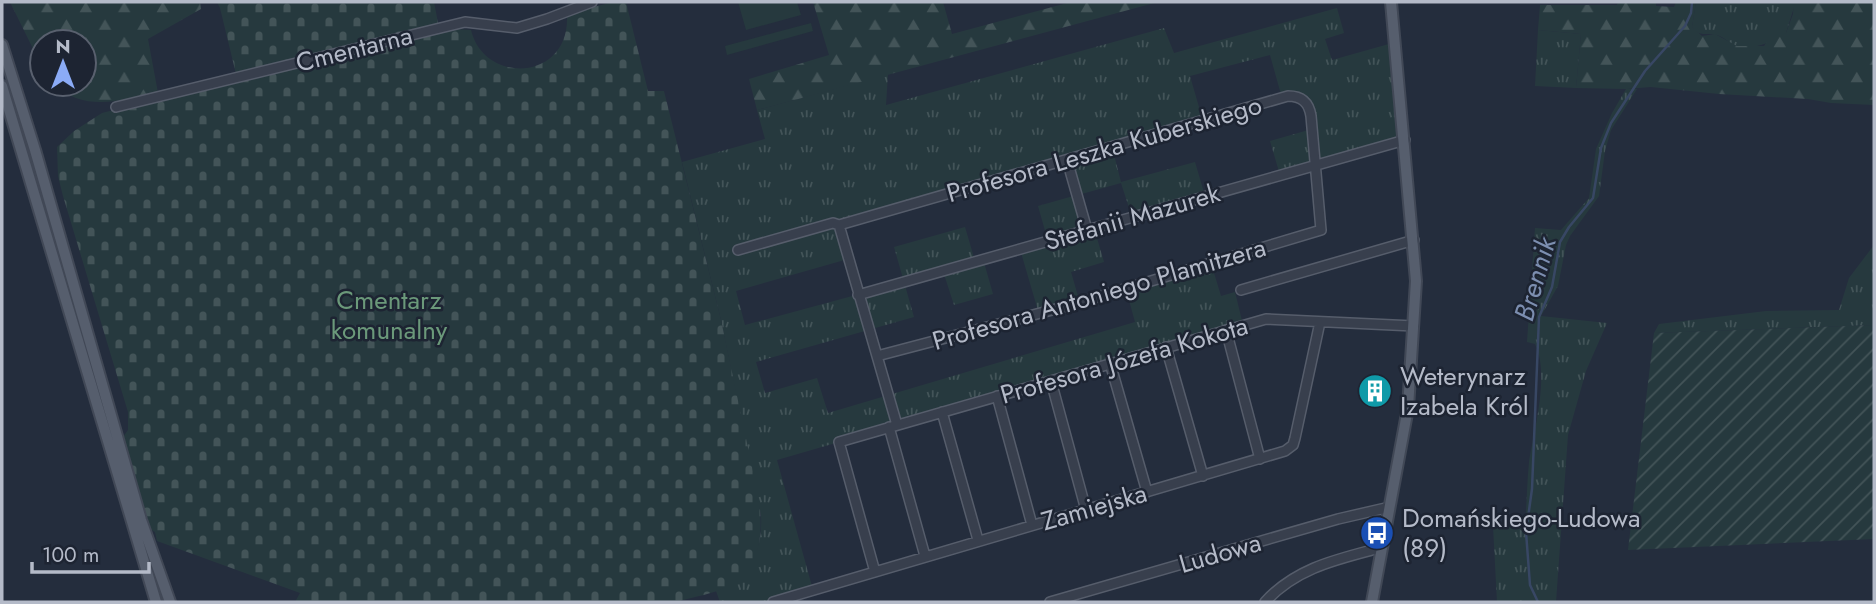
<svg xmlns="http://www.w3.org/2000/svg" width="1876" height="604" viewBox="0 0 1876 604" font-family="Jost,sans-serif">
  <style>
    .grass { fill: url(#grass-tufts) }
    .forest { fill: url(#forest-firs) }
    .cemetery { fill: url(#cemetery-stones) }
    .garden { fill: url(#garden-furrows) }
    .pitch { fill: #26393e }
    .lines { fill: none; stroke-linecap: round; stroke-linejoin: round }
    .stream { stroke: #384764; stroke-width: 2.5 }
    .minor-casing { stroke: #565d6b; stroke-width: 12 }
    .major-casing { stroke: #414856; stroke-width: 14 }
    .minor { stroke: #383f4d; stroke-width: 9 }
    .major { stroke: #565e6d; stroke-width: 10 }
    .labels { text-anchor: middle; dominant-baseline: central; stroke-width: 5; stroke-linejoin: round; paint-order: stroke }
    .street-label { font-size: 26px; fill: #b4bac8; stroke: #1d2432 }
    .park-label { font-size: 26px; fill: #6b997a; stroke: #1d2432 }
    .poi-label { font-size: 26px; fill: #b4bac8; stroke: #1d2432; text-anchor: start }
    .water-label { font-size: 28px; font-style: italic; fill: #7c8eb0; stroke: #1d2432 }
  </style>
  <defs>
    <pattern id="grass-tufts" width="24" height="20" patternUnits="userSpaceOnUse" patternTransform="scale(1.75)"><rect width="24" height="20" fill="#26393e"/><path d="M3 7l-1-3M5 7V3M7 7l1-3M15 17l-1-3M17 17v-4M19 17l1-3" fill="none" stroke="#435458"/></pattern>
    <pattern id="forest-firs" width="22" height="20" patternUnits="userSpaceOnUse" patternTransform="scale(1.75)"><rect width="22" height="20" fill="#26393e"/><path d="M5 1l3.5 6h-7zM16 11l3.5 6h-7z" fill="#435458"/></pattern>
    <pattern id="cemetery-stones" width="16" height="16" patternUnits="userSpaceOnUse" patternTransform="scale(1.75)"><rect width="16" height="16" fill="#26393e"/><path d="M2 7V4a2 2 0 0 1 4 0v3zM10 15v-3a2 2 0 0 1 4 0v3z" fill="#435458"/></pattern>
    <pattern id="garden-furrows" width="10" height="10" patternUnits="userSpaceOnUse" patternTransform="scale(1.75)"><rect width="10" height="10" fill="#26393e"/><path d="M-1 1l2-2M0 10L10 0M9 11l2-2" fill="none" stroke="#435458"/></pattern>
  </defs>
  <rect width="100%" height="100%" fill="#242d3d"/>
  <path class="grass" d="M1696,2h98l1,2 -9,29c-15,9 -30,17 -49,13 -7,-2 -13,-9 -20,-11 -11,-3 -17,3 -25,-8z
    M1337,8l7,25 -19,6 7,21 64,-18 9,98 -125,35 -10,-34 42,-12 -4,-25 -26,-6 -12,-43 -80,21 13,45 -91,26 9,35 74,-20 10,34 -73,21 -11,-34 -43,12 9,35 7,-2 10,34 -33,10 9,31 -41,11 -19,-65 28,-8 -10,-35 39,-11 -10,-35 -228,65 9,34 -112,32 9,34 159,-43 -10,-35 71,-20 10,34 8,-2 10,35 -39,11 -11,-34 -39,11 10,35 -158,45 9,31 52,-15 11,35 307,-91 -9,-33 85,-26 10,33 14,-4 8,33 -466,135 36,130 -40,12h-53l-4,-11c34,-12 47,-41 45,-76l-40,-195 -39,-158 83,-23 -8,-29 131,-36 -2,31 278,-77 10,25z
    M1538,30l43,4 -5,54 -41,-2z
    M1626,89h11l-26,41 -6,21 -6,45 -29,40 -4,9 -8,41 -17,30 66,7 -21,48 -18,64 -12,167h-59l-4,-76 32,-3c2,-20 2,-41 4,-61 5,-32 21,-88 6,-118l-8,-2 8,-114 26,2 28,-32 7,-49 16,-36z
    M1874,245v80l-220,8 5,-9 107,-13 73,-1 10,-32z"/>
  <path class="forest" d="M10,2h190l1,7 -53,30 10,54c-41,7 -70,20 -106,-9h32v-42h-42v25z
    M813,2h130l9,32 119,-32h87l-401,108 -8,-31 80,-24z
    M1618,2h38v4l18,1 2,-5h20l-4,25 10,9 13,-2 22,12h27l6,-10 16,-3 7,-19 1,-12h80v103l-43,-2 -23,-4 -89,-5 -68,-7 -25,2 -50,-1 5,-54 -43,-4 2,-25h77z"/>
  <path class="cemetery" d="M217,2h217l5,26 32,2c13,55 100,52 96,-16l46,-12h13l22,89h16l57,229 38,180c4,31 3,70 -30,86 -16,8 -36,11 -53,16h-381l5,-9 -143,-52 -2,-9 -5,-3 -27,-92 5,-7v-18l-65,-216 -5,-20 -1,-29 17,-16 28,-18 135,-35 -17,-70z"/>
  <path class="garden" d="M1874,325v214l-246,11 26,-217z"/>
  <path class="pitch" d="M738,2h59l4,13 -55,15z
    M811,23l2,8 -86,24 -2,-9z"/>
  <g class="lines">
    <path class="stream" d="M1538,602l-8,-17 -4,-53 6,-43 7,-172 13,-30 8,-45 9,-15 24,-29 8,-50 10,-25 34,-52 40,-45 6,-13 1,-11"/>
    <g class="minor-casing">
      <path id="minor" d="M116,107l349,-85 52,6 30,-9 45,-17
        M1067,160l20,70
        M839,225l58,200
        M738,250l95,-27 6,2 449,-129c14,0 21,7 23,20l10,114 -250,75 -194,51
        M1241,290l173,-50
        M858,295l547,-155
        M1226,330l34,129
        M1166,347l37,129
        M1110,363l37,129
        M1051,381l35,129
        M997,396l35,129
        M942,412l36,128
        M889,427l36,129
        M875,572l-36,-130 427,-123 148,7
        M773,602l512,-151 8,-6 2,-7 25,-116
        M1050,602l288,-83 52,-12
        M1265,602c30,-33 69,-42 111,-53l6,1"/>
    </g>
    <g class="major-casing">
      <path id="major" d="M2,45l33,105 106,370 29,82
        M2,86l154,516
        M1372,602l36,-194 8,-127 -25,-279"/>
    </g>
    <use href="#minor" class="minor"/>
    <use href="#major" class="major"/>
  </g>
  <defs>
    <g id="building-disc" transform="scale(1.75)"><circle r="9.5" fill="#0f9aa8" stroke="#1d2432"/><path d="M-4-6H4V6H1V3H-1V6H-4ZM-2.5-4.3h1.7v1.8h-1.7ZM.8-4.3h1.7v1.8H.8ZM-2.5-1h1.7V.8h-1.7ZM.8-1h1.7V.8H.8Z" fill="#fff"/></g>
    <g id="bus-disc" transform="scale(1.75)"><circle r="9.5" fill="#1a4fb4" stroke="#1d2432"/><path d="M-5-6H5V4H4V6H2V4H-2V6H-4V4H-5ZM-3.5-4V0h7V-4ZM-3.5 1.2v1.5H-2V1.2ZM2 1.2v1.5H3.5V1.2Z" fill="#fff"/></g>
  </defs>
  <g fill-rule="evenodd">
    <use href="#building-disc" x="1375" y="391"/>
    <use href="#bus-disc" x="1377" y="533"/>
  </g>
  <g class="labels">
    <g class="street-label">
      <text transform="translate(354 49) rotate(-14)">Cmentarna</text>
      <text transform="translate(1104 149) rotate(-16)">Profesora Leszka Kuberskiego</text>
      <text transform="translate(1132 217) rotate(-16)">Stefanii Mazurek</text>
      <text transform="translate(1099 294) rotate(-16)">Profesora Antoniego Plamitzera</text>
      <text transform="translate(1124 360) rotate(-16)">Profesora Józefa Kokota</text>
      <text transform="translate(1094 507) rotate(-16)">Zamiejska</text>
      <text transform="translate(1220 553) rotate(-16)">Ludowa</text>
    </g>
    <g class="park-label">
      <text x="389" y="300">Cmentarz<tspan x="389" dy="30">komunalny</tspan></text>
    </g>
    <g class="poi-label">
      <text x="1400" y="376">Weterynarz<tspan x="1400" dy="30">Izabela Król</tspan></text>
      <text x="1402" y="518">Domańskiego-Ludowa<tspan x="1402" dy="30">(89)</tspan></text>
    </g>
    <g class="water-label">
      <text transform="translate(1535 279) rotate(-74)">Brennik</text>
    </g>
  </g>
  <rect width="1876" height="604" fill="none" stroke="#b4bac8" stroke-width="7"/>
  <g transform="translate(63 63)"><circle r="33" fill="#1d2432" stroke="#59606e" stroke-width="2"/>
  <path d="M0-5L12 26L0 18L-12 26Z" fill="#8babf6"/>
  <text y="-10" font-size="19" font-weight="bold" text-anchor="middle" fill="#b4bac8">N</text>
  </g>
  <path d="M32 562v10h117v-10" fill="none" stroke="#b4bac8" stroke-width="3.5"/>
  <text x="42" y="562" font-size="21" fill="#b4bac8" stroke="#1d2432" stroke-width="5" paint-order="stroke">100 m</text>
</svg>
